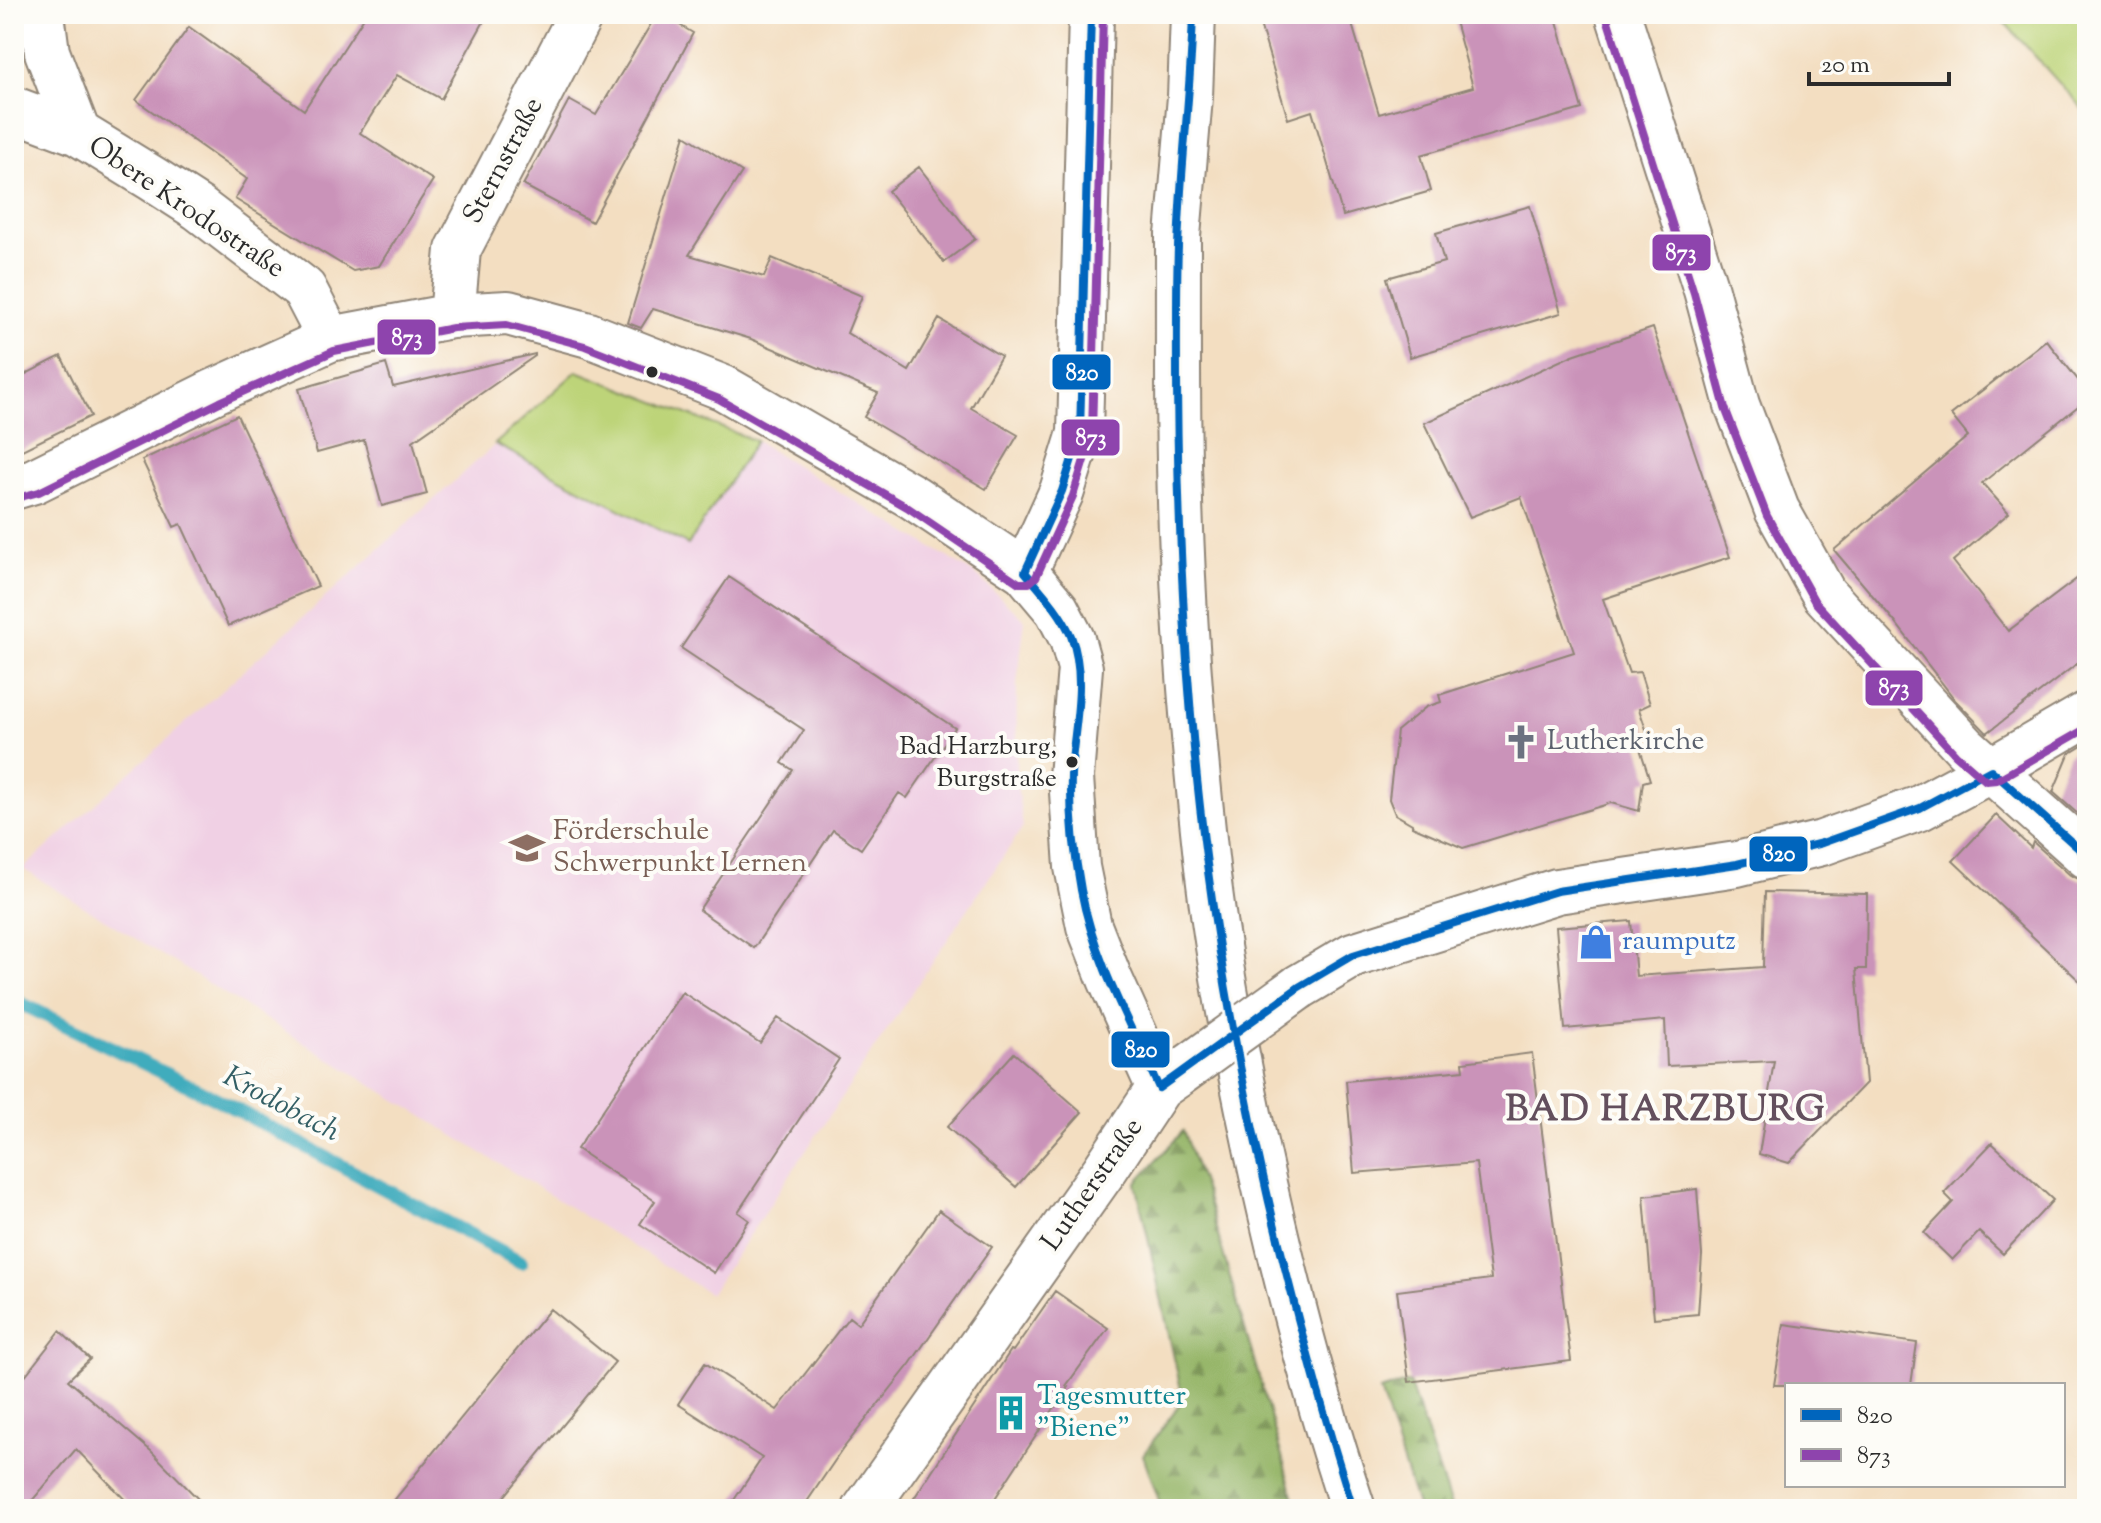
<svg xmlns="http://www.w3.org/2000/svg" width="2101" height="1523" viewBox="0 0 2101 1523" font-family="'Sorts Mill Goudy',serif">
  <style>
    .built { fill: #f0d0e4 }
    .forest { fill: url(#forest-firs); stroke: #60704a; stroke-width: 2 }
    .park { fill: #bdd479; stroke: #748052; stroke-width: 2 }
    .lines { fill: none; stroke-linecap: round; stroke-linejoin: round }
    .stream { stroke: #3facbd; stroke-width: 14 }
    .building { fill: #ca93b9 }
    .street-casing { stroke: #8f8476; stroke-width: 48 }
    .primary-casing { stroke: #8f8476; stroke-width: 48 }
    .highway-casing { stroke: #8f8476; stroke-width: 48 }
    .street { stroke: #fff; stroke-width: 44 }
    .primary { stroke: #fff; stroke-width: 44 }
    .highway { stroke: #fff; stroke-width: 44 }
    .street-bridge-casing { stroke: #8f8476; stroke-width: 48; stroke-linecap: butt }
    .street-bridge { stroke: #fff; stroke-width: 44 }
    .bus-1-casing { stroke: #fdfcf7; stroke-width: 14 }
    .bus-2-casing { stroke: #fdfcf7; stroke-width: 14 }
    .bus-1 { stroke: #0065bd; stroke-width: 8 }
    .bus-2 { stroke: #8e44ad; stroke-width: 8 }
    .bus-dot { fill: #2b2b2b; stroke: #fdfcf7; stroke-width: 3 }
    .labels { text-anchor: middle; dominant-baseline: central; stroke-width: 8; stroke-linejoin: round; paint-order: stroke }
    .bus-label { font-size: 26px; fill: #2b2b2b; stroke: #fdfcf7; text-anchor: end }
    .street-label { font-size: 28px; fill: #2b2b2b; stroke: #fdfcf7 }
    .worship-label { font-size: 28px; fill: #5b616d; stroke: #fdfcf7; text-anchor: start }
    .education-label { font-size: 28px; fill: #785e54; stroke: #fdfcf7; text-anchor: start }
    .shop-label { font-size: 28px; fill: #366cbe; stroke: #fdfcf7; text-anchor: start }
    .culture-label { font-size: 28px; fill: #0d838f; stroke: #fdfcf7; text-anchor: start }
    .water-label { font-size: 30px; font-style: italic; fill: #335f65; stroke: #fdfcf7 }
    .district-label { font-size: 36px; font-weight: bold; letter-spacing: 2px; fill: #634f5d; stroke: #fdfcf7 }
    .line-badge { stroke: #fdfcf7; stroke-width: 3 }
    .badge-label { font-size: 22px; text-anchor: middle; font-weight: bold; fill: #fff }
  </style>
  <defs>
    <pattern id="forest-firs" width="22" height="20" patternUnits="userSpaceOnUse" patternTransform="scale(2)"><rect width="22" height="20" fill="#96b669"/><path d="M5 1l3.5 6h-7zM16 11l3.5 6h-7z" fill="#7b9457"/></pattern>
  </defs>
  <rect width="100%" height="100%" fill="#fdfcf7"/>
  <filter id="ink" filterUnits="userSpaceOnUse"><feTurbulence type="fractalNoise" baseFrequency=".0125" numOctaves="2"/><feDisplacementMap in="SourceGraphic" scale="16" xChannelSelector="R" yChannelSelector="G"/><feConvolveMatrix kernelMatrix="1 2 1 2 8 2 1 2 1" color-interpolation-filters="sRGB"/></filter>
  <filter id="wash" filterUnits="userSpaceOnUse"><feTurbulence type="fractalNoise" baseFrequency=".006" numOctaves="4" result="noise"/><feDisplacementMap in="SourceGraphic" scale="32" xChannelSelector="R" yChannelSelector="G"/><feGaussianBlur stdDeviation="1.8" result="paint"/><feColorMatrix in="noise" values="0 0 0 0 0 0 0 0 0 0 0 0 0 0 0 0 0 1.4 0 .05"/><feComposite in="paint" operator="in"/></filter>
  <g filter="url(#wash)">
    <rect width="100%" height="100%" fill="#f3dec1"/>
    <path class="built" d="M577,371l179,70 219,133 50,46 -8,63 -1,95 7,49 -313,467 -687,-425z"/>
    <path class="forest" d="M1183,1131l23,63 91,315h-135l-19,-54 40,-56 -47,-216z
      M1409,1382l43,127h-34l-38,-118z"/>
    <path class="park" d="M1997,14h90v100z
      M577,371l179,70 -68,104 -193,-101z"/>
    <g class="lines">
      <path class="stream" d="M14,1000l199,97 308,165"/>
    </g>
    <g id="blocks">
      <path class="building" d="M366,14h122l-47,85 -44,-24 -37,58 73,47 -54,86 -26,5 -118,-72 12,-20 -111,-79 53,-73 115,83z
        M657,14h4l32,19 -101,189 -69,-37 46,-85 27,15z
        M1257,14h92l30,100 94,-27 -20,-73h102l27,95 -161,46 10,36 -88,25 -31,-105 -24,8z
        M685,135l57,37 -53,83 75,22 8,-19 90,38 -15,37 62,38 30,-52 62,37 -30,52 47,27 -32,54 -122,-72 14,-24 -127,-54 -98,-30 -12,19 -13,-5z
        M919,167l56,72 -31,23 -56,-71z
        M1530,206l31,107 -151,44 -23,-79 57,-16 -8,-29z
        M1653,328l77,229 -127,42 26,74 11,-1 10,32 -11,5 9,26 -11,4 13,41 -7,2 -4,29 -28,-8 -148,45 -51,-22v-2l-17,-10 -6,-15 8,-68 29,-24 15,-5 -2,-7 135,-43 -53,-155 -51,20 -46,-94 149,-68z
        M2046,340l41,51v8l-105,84 27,30 -56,48 55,70 79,-60v85l-100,77 -31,-32 -61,-79 -61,-72 134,-114 -17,-21z
        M535,354v2l-122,85 14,53 -45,12 -18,-66 -47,13 -18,-64 87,-25 7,23z
        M61,356l30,60 -77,38v-74z
        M237,415l81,171 -90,40 -47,-102 -7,3 -32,-67z
        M729,577l226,151 -48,70 -8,-5 -38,56 -28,-19 -79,118 -55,-38 94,-140 -11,-7 22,-33 -123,-82z
        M2087,743v79l-34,-30 16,-38z
        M1996,815l35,33 2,-6 37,33 11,5h6v108l-134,-127z
        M1765,892l102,2 -1,75h-10l10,114 -77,80 -30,-9 15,-93 -107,5 -2,-46 -100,9 -9,-102 75,-6 5,55 127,-9z
        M682,992l78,51 18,-25 61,41 -101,153 11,8 -35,53 -74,-49 15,-23 -78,-52z
        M1014,1053l68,59 -66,75 -69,-60z
        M1532,1053l39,308 -162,21 -12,-91 94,-12 -15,-116 -122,10 -8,-92 118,-11 -1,-8z
        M1992,1143l61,57 -50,54 -24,-22 -27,28 -28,-27 29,-31 -9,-9z
        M1697,1189l5,66 -4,59 -44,4 -10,-122z
        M939,1210l53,37 -82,117 -68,86 -40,59h-74l34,-51 -84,-54 27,-41 72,47 72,-93 9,7z
        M1055,1291l53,37 -42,58 2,1 -80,122h-81l104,-159 2,1z
        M550,1309l65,53 -121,147h-107z
        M1784,1324l133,19 -6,42h-137z
        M60,1331l30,28 -22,21 83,71 57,58h-74l-58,-60 -51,60h-11v-119z"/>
    </g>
  </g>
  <g filter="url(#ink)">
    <use href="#blocks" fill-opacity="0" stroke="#8f8476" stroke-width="2"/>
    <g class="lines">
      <g class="street-casing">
        <path id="street" d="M42,14l5,38 31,81
          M1618,14l88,276 31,115 40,105 47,84 141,153 122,109
          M14,109l64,24 75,46 45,29 106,81 26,50
          M452,316l6,-66 123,-236
          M14,487l20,-6 181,-90 115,-52 122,-23 56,-3 81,22 135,53 189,109 112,75 32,38 15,29 8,29 -9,109 6,90 12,59 21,53 49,109
          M1025,572l37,-81 18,-58 11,-419
          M1299,987l54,-32 204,-64 180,-27 85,-21 98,-35 71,-38 96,-56
          M865,1509l239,-338 55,-83 17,-12"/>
      </g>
      <g class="primary-casing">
        <path id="primary" d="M1178,236l12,-139 3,-83"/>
      </g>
      <g class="highway-casing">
        <path id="highway" d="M1178,236c0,106 -1,212 4,318 4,101 13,203 24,304 11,99 30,197 51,294 26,120 57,240 96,357"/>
      </g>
      <use href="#street" class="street"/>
      <use href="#primary" class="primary"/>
      <use href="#highway" class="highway"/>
      <g class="street-bridge-casing">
        <path id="street-bridge" d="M1176,1076l123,-89"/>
      </g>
      <use href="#street-bridge" class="street-bridge"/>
      <g class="bus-1-casing">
        <path id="bus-1" d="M1091,14l-11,419 -18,58 -37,81c17,20 36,40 46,64 17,44 2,94 0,139 -1,39 3,77 10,115 13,70 49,134 78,198l140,-101 54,-32 204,-64 180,-27 85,-21 98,-35 71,-38 96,86
          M1193,14c-2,71 -11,142 -14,212 -2,31 -2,61 -2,92 -1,182 6,365 30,546 29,220 80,434 146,645"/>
      </g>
      <g class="bus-2-casing">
        <path id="bus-2" d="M1607,18l87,275 31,115 42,108 48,86 141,153 30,26 11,-1 90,-52
          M17,498l22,-6 181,-90 114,-51 119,-23 54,-3 78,21 134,53 188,108 112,76h10l7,-6 37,-81 19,-62 11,-420"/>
      </g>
      <use href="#bus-1" class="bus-1"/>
      <use href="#bus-2" class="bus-2"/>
    </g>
  </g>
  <defs>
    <g id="church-bare" transform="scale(2.76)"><path d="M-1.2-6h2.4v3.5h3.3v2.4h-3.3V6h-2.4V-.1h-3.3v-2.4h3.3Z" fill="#6b7280" stroke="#fdfcf7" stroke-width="2.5" paint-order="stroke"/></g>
    <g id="school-bare" transform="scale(2.76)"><path d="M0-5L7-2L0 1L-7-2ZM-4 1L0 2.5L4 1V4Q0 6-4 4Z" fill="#8d6e63" stroke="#fdfcf7" stroke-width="2.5" paint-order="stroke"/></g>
    <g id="shop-bare" transform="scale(2.76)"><path d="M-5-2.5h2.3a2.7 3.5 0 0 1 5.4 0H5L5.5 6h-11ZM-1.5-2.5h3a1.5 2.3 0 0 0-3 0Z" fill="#3f7fe0" stroke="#fdfcf7" stroke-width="2.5" paint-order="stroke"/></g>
    <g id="building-bare" transform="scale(2.76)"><path d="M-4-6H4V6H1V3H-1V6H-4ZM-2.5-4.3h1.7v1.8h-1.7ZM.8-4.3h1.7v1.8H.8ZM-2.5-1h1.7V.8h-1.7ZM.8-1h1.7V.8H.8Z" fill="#0f9aa8" stroke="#fdfcf7" stroke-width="2.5" paint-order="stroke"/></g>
  </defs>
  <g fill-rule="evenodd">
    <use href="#church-bare" x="1521" y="742"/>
    <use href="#school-bare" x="527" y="848"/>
    <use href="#shop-bare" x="1596" y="942"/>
    <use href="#building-bare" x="1011" y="1413"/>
  </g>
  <g class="bus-dot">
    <circle cx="652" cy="372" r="7"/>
    <circle cx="1072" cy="762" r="7"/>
  </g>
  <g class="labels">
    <g class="bus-label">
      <text x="1057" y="747">Bad Harzburg,<tspan x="1057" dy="32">Burgstraße</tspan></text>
    </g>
    <g class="street-label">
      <text transform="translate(504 161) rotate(-62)">Sternstraße</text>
      <text transform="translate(186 208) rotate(34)">Obere Krodostraße</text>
      <text transform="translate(1093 1185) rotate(-55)">Lutherstraße</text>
    </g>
    <g class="worship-label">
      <text x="1547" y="742">Lutherkirche</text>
    </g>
    <g class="education-label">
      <text x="553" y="832">Förderschule<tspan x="553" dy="32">Schwerpunkt Lernen</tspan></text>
    </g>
    <g class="shop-label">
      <text x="1622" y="942">raumputz</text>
    </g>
    <g class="culture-label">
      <text x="1037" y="1397">Tagesmutter<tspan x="1037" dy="32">"Biene"</tspan></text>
    </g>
    <g class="water-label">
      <text transform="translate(281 1105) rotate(28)">Krodobach</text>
    </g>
    <g class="district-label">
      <text x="1666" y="1111">BAD HARZBURG</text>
    </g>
  </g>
  <g class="line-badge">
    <rect x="1651" y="233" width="61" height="39" rx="8" fill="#8e44ad"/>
    <rect x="376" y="318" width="61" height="38" rx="8" fill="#8e44ad"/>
    <rect x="1051" y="353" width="61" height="38" rx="8" fill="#0065bd"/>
    <rect x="1060" y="418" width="61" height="39" rx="8" fill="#8e44ad"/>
    <rect x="1864" y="669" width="60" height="38" rx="8" fill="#8e44ad"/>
    <rect x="1748" y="835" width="61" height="38" rx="8" fill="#0065bd"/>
    <rect x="1110" y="1030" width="61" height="39" rx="8" fill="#0065bd"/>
  </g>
  <g class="badge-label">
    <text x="1681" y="260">873</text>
    <text x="407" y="345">873</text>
    <text x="1082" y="380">820</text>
    <text x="1091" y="445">873</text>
    <text x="1894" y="695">873</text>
    <text x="1779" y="861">820</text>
    <text x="1141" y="1057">820</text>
  </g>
  <rect width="2101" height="1523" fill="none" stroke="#fdfcf7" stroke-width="48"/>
  <rect x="1785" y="1383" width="280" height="104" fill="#fdfcf7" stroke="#a9a8a5" stroke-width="2"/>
  <rect x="1801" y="1409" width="40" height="12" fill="#0065bd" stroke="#a9a8a5" stroke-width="2"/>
  <text x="1857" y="1423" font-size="24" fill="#2b2b2b">820</text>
  <rect x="1801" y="1449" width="40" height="12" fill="#8e44ad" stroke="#a9a8a5" stroke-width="2"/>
  <text x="1857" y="1463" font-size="24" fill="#2b2b2b">873</text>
  <path d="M1809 72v12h140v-12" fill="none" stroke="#2b2b2b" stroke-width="4"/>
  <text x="1821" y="72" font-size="24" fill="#2b2b2b" stroke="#fdfcf7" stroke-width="6" paint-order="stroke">20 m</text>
</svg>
